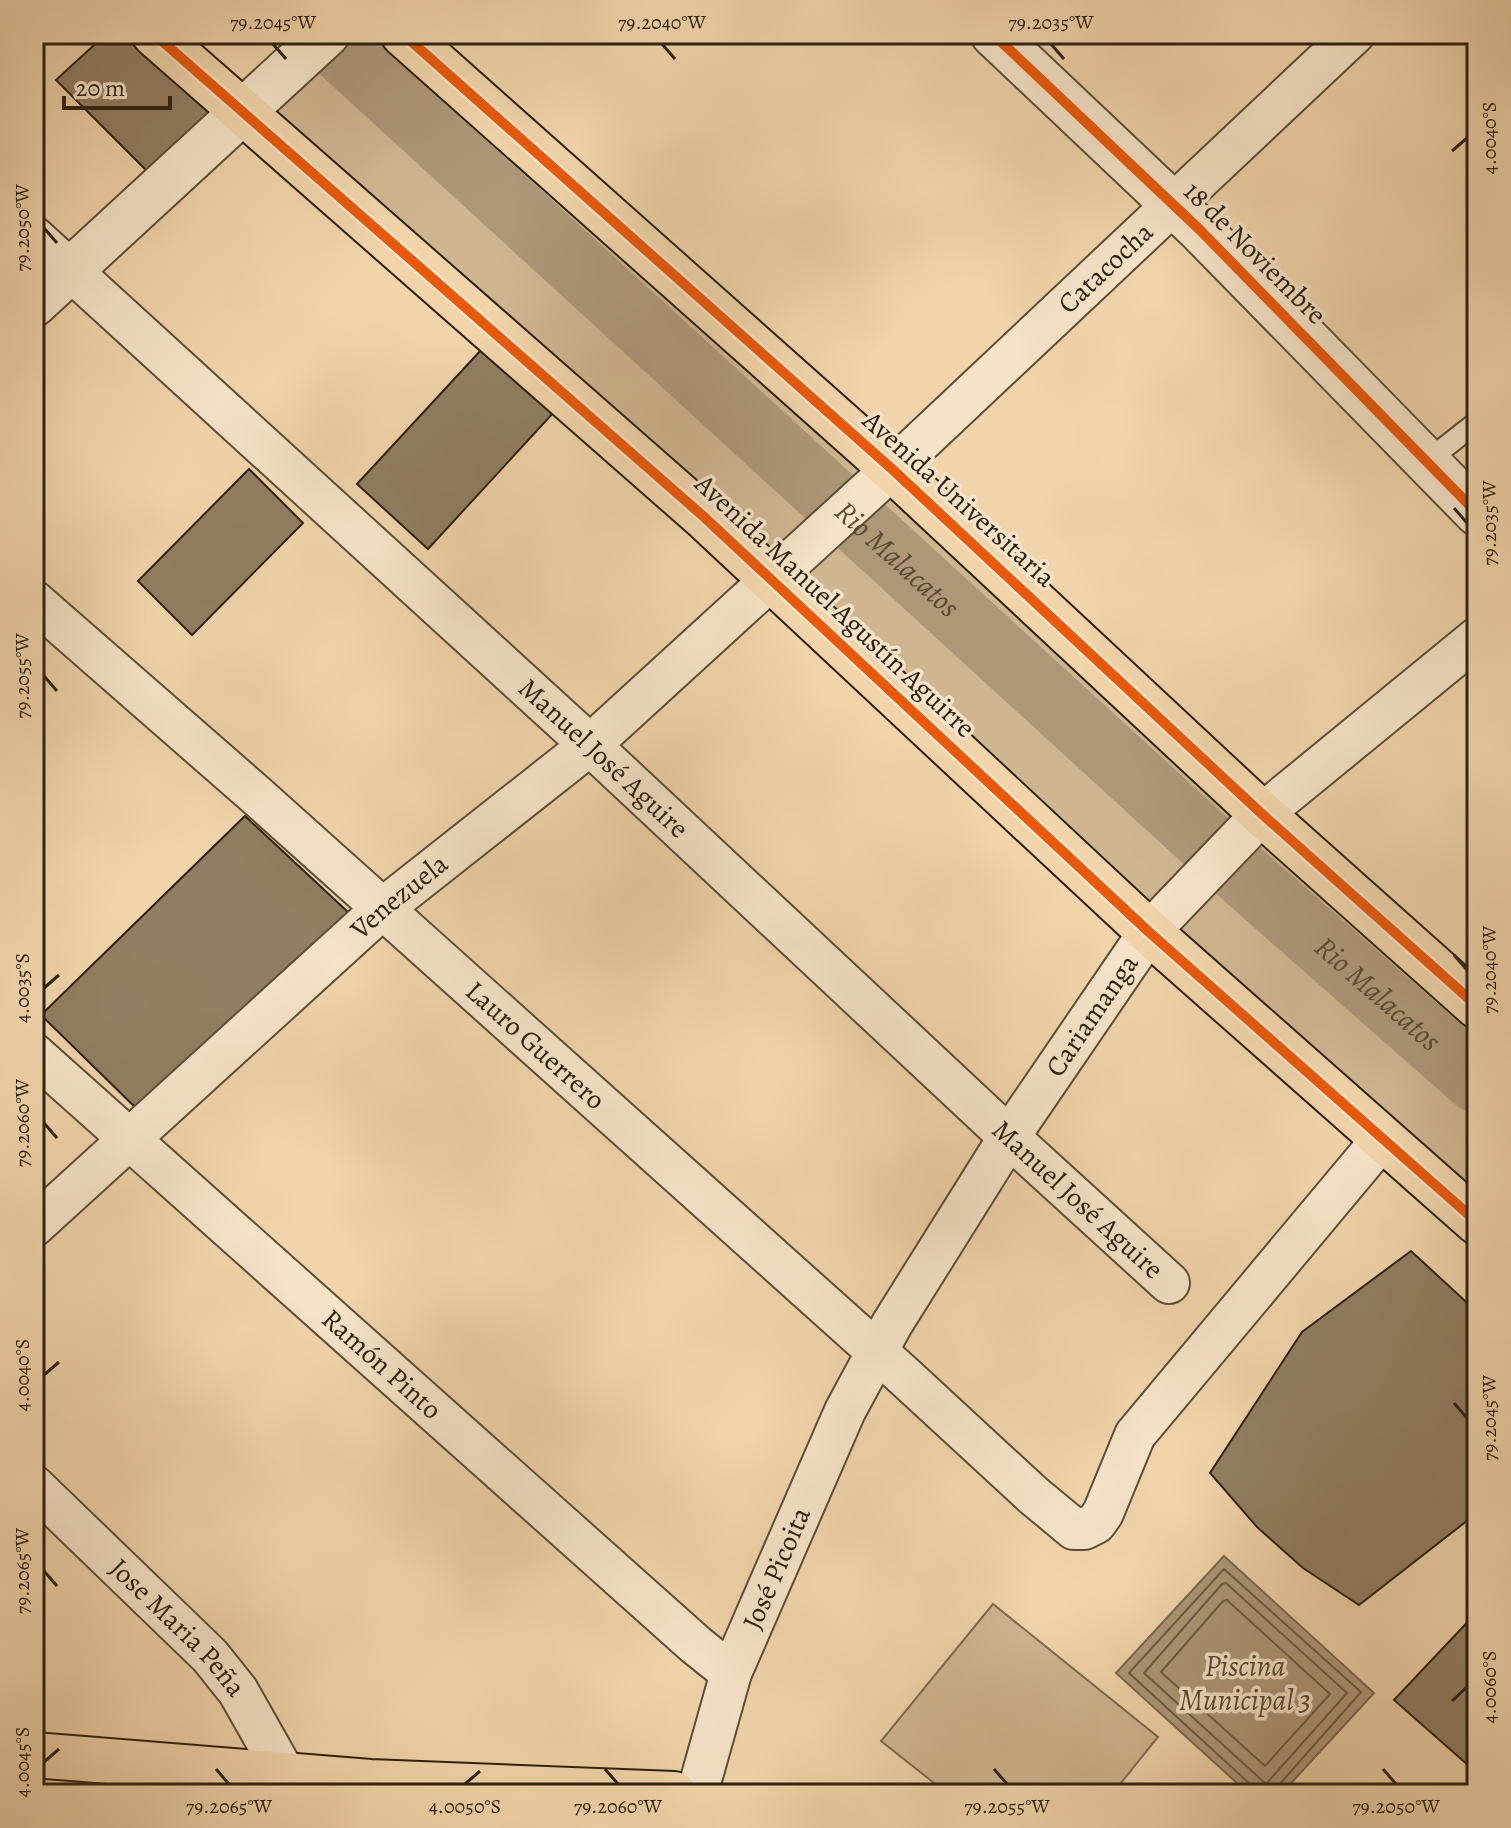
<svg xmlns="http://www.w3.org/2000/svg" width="1511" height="1828" viewBox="0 0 1511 1828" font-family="Alegreya,serif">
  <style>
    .green { fill: #d0b690; stroke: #7e6c52; stroke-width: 2 }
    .water { fill: #ae9777; stroke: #7a684f; stroke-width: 2 }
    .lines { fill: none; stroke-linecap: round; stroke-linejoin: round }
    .shore { stroke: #6d5c45; stroke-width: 2 }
    .river { stroke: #ae9777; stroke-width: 64 }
    .building { fill: #927e62; stroke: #2c2113; stroke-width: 2 }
    .service-casing { stroke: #5d4e39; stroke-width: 24 }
    .minor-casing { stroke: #5d4e39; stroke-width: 44 }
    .tertiary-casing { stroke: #5d4e39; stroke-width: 48 }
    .primary-casing { stroke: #2c2113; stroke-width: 48 }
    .service { stroke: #f6e3c8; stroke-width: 20 }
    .minor { stroke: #f6e3c8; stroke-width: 40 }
    .tertiary { stroke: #f6e3c8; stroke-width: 44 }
    .primary { stroke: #f1d4aa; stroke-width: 44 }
    .cycleway-casing { stroke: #f6e3c8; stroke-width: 15 }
    .cycleway { stroke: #e8590c; stroke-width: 10 }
    .ticks { fill: none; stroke: #2c2113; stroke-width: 3 }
    .labels { text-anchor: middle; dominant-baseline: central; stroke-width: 7; stroke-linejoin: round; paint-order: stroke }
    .street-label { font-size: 28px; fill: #2c2113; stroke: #f6e3c8 }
    .water-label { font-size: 30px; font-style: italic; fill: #5a4a36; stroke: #f6e3c8 }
    .neatline { fill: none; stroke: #2c2113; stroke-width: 3 }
    .ticks-label { font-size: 20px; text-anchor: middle; fill: #2c2113 }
  </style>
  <rect width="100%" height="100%" fill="#f1d4aa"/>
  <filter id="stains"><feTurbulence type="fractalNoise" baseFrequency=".0025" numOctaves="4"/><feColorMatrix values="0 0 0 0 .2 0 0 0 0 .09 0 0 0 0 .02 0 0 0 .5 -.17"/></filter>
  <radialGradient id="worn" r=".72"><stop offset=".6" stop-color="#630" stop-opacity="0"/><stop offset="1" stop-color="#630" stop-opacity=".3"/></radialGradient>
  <path class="green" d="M327,34h76l1074,972v216l-1236,-1109z
    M993,1604l165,133 -46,57h-164l-67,-53z"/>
  <path class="water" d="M1224,1556l150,137 -93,101h-32l-133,-121z"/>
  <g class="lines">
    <path class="shore" d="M1226,1583l121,110 -81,91 -122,-111 78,-89z
      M1227,1600l103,94 -65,72 -104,-94 62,-71z
      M1254,1794l-3,-9 -122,-112 95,-104 137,123 -83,94 -2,8"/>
    <path class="river" id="s1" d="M323,34l920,841 234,206"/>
  </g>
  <path class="building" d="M106,34h24l81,79 -62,60 -93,-93z
    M495,335l71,64 -138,150 -71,-65z
    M249,469l54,54 -111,112 -54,-54z
    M245,816l104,97 -212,196 -96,-94z
    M1411,1251l66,61v201l-118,92 -56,-37 -46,-41 -47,-54 92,-141z
    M1477,1612v161l-83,-73z"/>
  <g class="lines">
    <g class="service-casing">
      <path id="service" d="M1426,462l51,-40"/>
    </g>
    <g class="minor-casing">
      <g id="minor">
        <path id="s2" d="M34,237l556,508 419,392 160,146"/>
        <path id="s3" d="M34,601l222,194 647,580 130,120 41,34h10l12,-6 7,-10 32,-78 248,-297"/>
        <path id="s4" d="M34,1054l662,591 35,28"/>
        <path id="s5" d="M34,1226l348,-317 208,-164 302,-276 462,-435"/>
        <path id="s6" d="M34,1486l176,170 28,35 48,85 2,18"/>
        <path id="s7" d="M697,1794l34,-121 114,-262 47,-87 117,-187 140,-205 113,-118 215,-176"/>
      </g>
    </g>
    <g class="tertiary-casing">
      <path id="tertiary" d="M993,34l206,195 278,284
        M34,304l293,-270"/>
    </g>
    <g class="primary-casing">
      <path id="primary" d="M154,34l549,482 446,416 328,290
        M403,34l489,435 370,345 215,192
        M34,1755l336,27 304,12"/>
    </g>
    <use href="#service" class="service"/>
    <use href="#minor" class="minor"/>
    <use href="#tertiary" class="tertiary"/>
    <use href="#primary" class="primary"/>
    <g class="cycleway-casing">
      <path id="cycleway" d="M154,34l549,482 446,416 328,290
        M403,34l489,435 370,345 215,192
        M993,34l206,195 278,284"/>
    </g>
    <use href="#cycleway" class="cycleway"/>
  </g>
  <path class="ticks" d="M273,44l13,15M662,44l13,15M1051,44l13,15M1452,151l15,-13M44,228l13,15M1454,508l13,15M44,676l13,15M1454,955l13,15M44,988l15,-13M44,1123l13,15M44,1375l15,-13M1454,1403l13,15M44,1571l13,15M1452,1701l15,-14M44,1762l15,-13M216,1769l13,15M605,1769l13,15M994,1769l13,15M1383,1769l13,15M465,1784l15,-13"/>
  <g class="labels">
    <g class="street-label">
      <text transform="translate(1255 253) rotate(45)">18 de Noviembre</text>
      <text stroke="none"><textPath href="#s5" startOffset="1438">Catacocha</textPath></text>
      <text transform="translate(959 499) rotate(42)">Avenida Universitaria</text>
      <text transform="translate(835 606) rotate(43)">Avenida Manuel Agustín Aguirre</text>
      <text stroke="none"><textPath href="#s2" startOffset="772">Manuel José Aguire</textPath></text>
      <text stroke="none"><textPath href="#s5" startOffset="492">Venezuela</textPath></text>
      <text stroke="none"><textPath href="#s7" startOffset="878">Cariamanga</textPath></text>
      <text stroke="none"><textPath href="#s3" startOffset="670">Lauro Guerrero</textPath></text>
      <text stroke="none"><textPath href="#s2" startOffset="1420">Manuel José Aguire</textPath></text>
      <text stroke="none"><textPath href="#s4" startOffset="466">Ramón Pinto</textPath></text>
      <text stroke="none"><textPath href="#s7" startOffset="240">José Picoita</textPath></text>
      <text stroke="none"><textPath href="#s6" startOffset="202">Jose Maria Peña</textPath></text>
    </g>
    <g class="water-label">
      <text stroke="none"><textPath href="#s1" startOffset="778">Rio Malacatos</textPath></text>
      <text stroke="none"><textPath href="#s1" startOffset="1426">Rio Malacatos</textPath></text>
      <text x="1245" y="1666">Piscina<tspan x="1245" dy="34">Municipal 3</tspan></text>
    </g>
  </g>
  <rect width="1511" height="1828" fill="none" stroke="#f1d4aa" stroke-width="88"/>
  <path d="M64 96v12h106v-12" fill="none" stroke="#2c2113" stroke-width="4"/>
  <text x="76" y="96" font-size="24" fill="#2c2113" stroke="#f6e3c8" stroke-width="6" paint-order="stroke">20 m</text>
  <rect x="44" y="44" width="1423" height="1740" class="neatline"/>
  <g class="ticks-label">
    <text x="273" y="29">79.2045°W</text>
    <text x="662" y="29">79.2040°W</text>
    <text x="1051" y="29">79.2035°W</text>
    <text transform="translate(1489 138) rotate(-90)" y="7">4.0040°S</text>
    <text transform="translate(22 228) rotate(-90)" y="7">79.2050°W</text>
    <text transform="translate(1489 523) rotate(-90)" y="7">79.2035°W</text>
    <text transform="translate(22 676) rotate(-90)" y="7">79.2055°W</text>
    <text transform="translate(1489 970) rotate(-90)" y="7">79.2040°W</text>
    <text transform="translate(22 988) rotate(-90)" y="7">4.0035°S</text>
    <text transform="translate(22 1123) rotate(-90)" y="7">79.2060°W</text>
    <text transform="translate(22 1375) rotate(-90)" y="7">4.0040°S</text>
    <text transform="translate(1489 1418) rotate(-90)" y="7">79.2045°W</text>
    <text transform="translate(22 1571) rotate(-90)" y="7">79.2065°W</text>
    <text transform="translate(1489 1687) rotate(-90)" y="7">4.0060°S</text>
    <text transform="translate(22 1762) rotate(-90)" y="7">4.0045°S</text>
    <text x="229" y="1813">79.2065°W</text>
    <text x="465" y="1813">4.0050°S</text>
    <text x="618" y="1813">79.2060°W</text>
    <text x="1007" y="1813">79.2055°W</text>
    <text x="1396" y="1813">79.2050°W</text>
  </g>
  <rect width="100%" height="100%" filter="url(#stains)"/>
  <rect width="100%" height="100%" fill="url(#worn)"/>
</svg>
